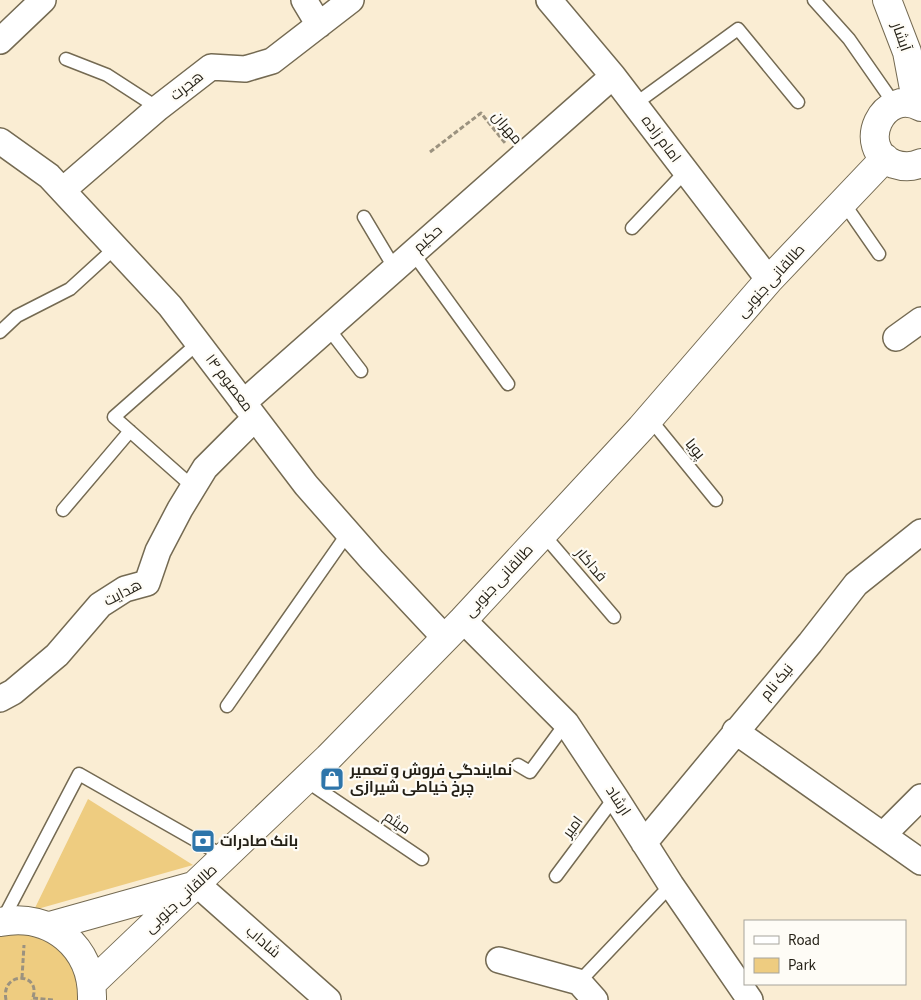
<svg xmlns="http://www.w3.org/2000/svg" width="921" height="1000" viewBox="0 0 921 1000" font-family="'Source Sans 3',Cairo,sans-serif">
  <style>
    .green { fill: #eecc80 }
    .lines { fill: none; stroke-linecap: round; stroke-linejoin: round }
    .service-casing { stroke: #746a52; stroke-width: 15 }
    .minor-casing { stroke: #746a52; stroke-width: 28 }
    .tertiary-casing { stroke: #746a52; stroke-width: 30 }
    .path { stroke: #9b927f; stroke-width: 3; stroke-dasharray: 5 2.5; stroke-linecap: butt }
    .service { stroke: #fff; stroke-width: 12 }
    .minor { stroke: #fff; stroke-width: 25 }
    .tertiary { stroke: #fff; stroke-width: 28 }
    .labels { text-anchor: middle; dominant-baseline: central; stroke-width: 4.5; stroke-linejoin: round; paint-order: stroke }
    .street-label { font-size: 15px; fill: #231f15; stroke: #fefcf6 }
    .poi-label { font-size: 15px; font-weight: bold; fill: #231f15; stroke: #fefcf6; text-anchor: start }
  </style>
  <rect width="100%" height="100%" fill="#faedd3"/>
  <path class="green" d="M88,799l105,66 -159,45z
    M10,930l40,8 26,31 3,31h-79v-67z"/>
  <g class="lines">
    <g class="service-casing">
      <path id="service" d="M814,0l35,39 46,66
        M66,59l41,16 51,33
        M635,104l103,-75 60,73
        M843,202l36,52
        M364,217l31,52
        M632,228l54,-57
        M413,253l95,131
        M328,328l33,43
        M0,332l17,-16 53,-27 46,-42
        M650,419l66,81
        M193,487l-79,-70 84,-74
        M63,510l67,-79
        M543,534l71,83
        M227,706l121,-173
        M518,765l12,7 36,-49
        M305,780l117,79
        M556,876l59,-79
        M2,921l77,-147 146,83
        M579,982l92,-97"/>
    </g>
    <g class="minor-casing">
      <path id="minor" d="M304,0l15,25
        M549,0l64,76 156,204
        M0,41l43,-41
        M0,141l49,35 121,130 136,179 66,75 73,78
        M63,190l95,-82 53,-41 34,2 27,-8 79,-61
        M896,338l25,-18
        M243,403l370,-327
        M463,620l103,103 49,74 56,88 79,115
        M0,699l13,-7 44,-37 43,-50 25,-16 22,-6 11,-32 22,-42 25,-41 50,-50
        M735,731l186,131
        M883,835l38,-38
        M644,843l166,-200 46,-59 65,-52
        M197,884l131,116
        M499,960l80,22 16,18"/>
    </g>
    <g class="tertiary-casing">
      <path id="tertiary" d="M887,0l20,52 10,53
        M921,107c-38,-21 -67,41 -27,57 9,3 19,3 27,-1
        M0,922c51,-10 93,25 92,77
        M50,926l143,-40
        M92,983l236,-225 135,-138 178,-192 128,-148 116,-122"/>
    </g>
    <path class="path" d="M430,152l51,-39 24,30
      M22,978l2,-33
      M33,998l20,2
      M6,1000c-6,-30 38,-28 26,0"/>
    <use href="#service" class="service"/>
    <use href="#minor" class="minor"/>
    <use href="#tertiary" class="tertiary"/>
  </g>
  <defs>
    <g id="shop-square" transform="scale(1.25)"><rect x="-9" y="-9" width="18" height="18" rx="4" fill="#2e75aa" stroke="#fefcf6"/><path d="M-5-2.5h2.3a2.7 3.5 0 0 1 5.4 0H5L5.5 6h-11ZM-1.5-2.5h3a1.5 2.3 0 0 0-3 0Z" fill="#fff"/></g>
    <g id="bank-square" transform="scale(1.25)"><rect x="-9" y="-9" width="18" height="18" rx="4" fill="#2e75aa" stroke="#fefcf6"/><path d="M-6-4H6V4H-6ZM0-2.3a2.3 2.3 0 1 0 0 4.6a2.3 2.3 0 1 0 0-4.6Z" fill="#fff"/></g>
  </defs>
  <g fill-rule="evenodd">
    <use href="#shop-square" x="332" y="779"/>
    <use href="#bank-square" x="203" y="841"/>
  </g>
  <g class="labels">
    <g class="street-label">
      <text transform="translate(901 37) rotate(71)">آبشار</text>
      <text transform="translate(187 86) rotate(-38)">هجرت</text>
      <text transform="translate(507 128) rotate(50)">مهران</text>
      <text transform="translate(661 139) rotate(53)">امام زاده</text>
      <text transform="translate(428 239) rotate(-42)">حکیم</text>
      <text transform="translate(771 281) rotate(-48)">طالقانی جنوبی</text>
      <text transform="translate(229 383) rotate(53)">۱۴ معصوم</text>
      <text transform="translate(695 449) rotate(51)">پویا</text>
      <text transform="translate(591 565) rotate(50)">فداکار</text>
      <text transform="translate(499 581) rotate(-47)">طالقانی جنوبی</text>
      <text transform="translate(123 593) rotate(-27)">هدایت</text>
      <text transform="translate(777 682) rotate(-50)">نیک نام</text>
      <text transform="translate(618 801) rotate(57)">ارشاد</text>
      <text transform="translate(397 823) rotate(34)">میثم</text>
      <text transform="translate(573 827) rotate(-53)">امیر</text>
      <text transform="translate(181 899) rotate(-43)">طالقانی جنوبی</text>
      <text transform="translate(263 942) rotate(41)">شاداب</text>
    </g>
    <g class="poi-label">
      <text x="350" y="770">نمایندگی فروش و تعمیر<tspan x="350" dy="17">چرخ خیاطی شیرازی</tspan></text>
      <text x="220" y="841">بانک صادرات</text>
    </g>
  </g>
  <rect x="744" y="920" width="162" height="65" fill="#fefcf6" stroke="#a6a49c"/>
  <rect x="754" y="936" width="25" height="8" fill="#ffffff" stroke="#a6a49c"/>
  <text x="788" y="945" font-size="15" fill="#231f15">Road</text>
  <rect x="754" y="958" width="25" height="15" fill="#eecc80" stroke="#a6a49c"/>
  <text x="788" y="970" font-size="15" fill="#231f15">Park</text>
</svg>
